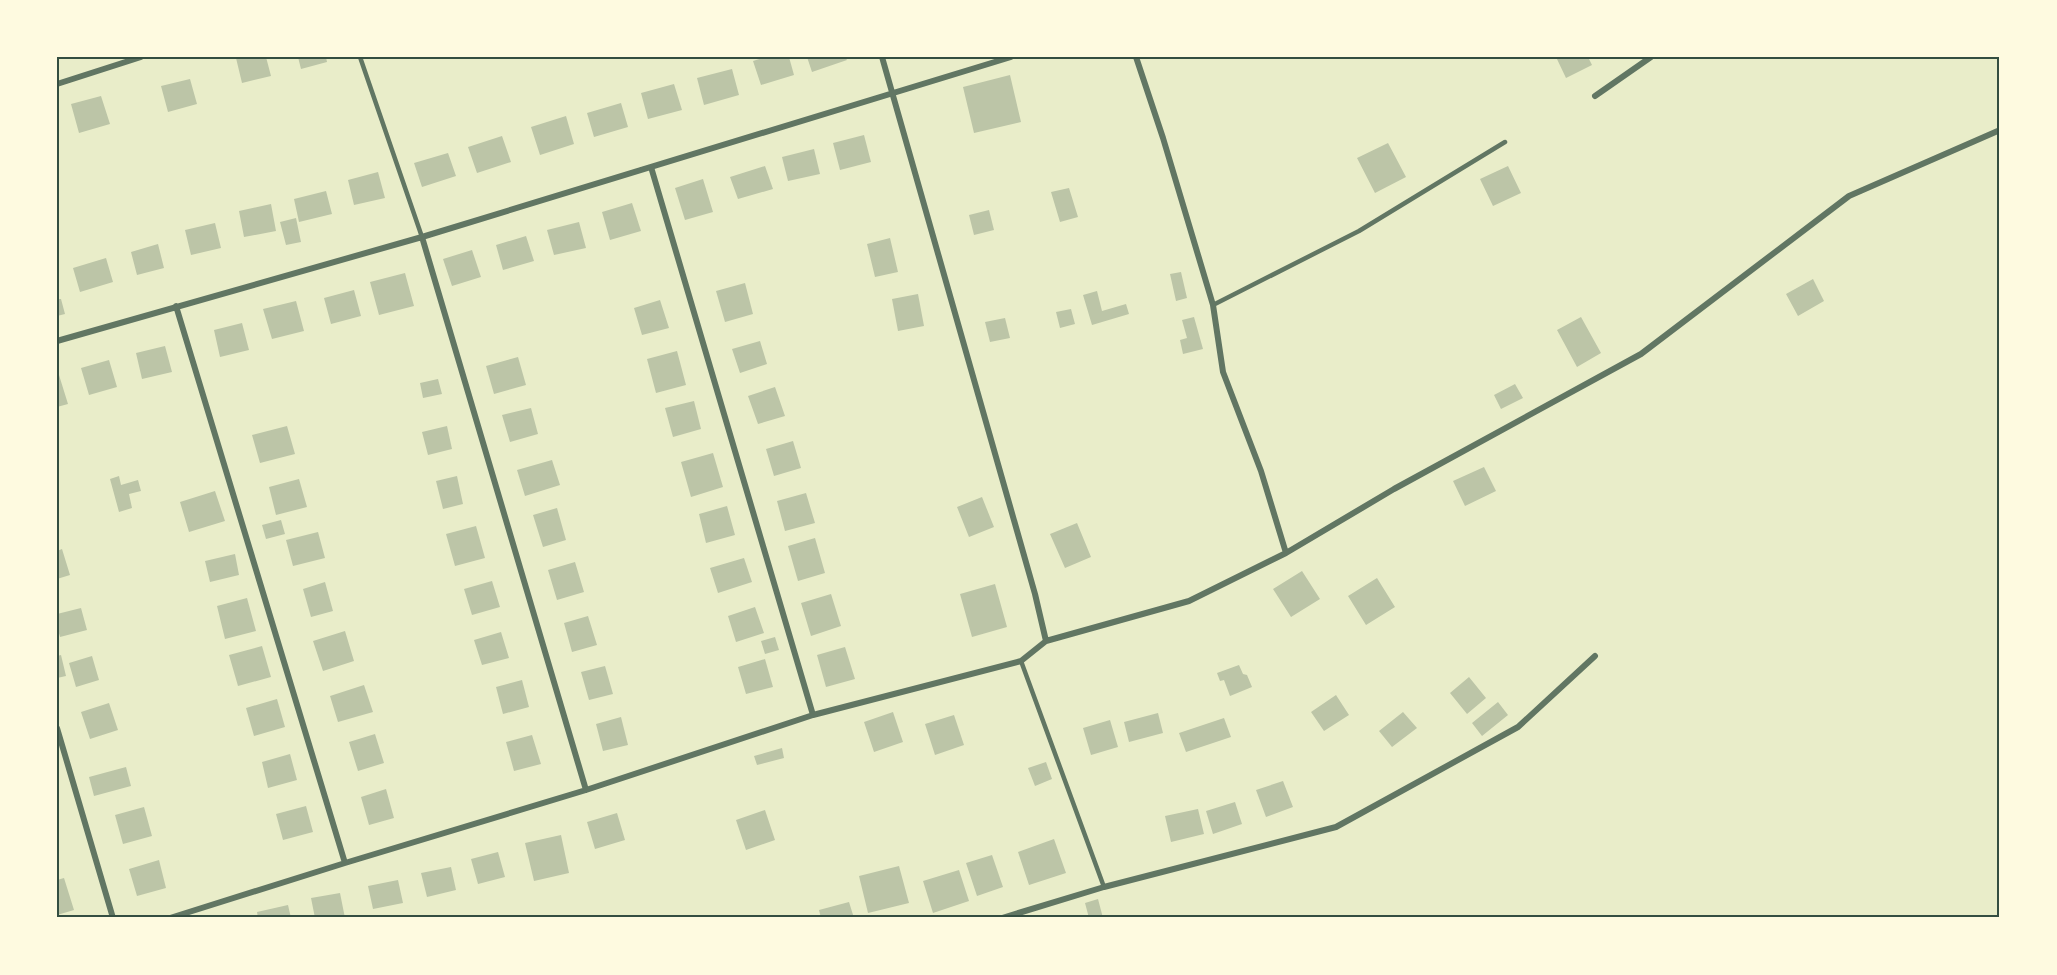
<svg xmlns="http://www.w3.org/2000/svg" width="2057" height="975" viewBox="0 0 2057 975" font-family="Roboto,sans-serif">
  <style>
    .building { fill: #bcc5a7 }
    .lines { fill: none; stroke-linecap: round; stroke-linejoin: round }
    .service { stroke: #617663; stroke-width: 4.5 }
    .minor { stroke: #617663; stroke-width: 6 }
    .neatline { fill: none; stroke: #344e41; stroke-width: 2 }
  </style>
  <rect width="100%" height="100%" fill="#e9edc9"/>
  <path class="building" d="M266,57l5,19 -29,7 -6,-25z
    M298,57h28l1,5 -26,7z
    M766,57h23l5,18 -33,10 -8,-24z
    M807,57h38l2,3 -35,12z
    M1556,57h32l4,8 -26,13z
    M732,69l7,26 -35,10 -7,-27z
    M1010,75l11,47 -47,11 -11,-46z
    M190,79l7,25 -29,8 -7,-26z
    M674,84l8,26 -34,9 -7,-26z
    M101,96l9,28 -31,9 -8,-29z
    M621,103l7,24 -34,10 -7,-24z
    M566,116l8,28 -34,11 -9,-28z
    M864,135l7,27 -31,8 -7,-27z
    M502,136l9,26 -34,11 -9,-26z
    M1388,143l18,34 -31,16 -18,-35z
    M814,149l6,25 -32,7 -6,-24z
    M448,153l8,23 -34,11 -8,-24z
    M765,166l8,23 -35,10 -8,-22z
    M1508,166l13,27 -28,13 -13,-27z
    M378,172l7,26 -31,7 -6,-25z
    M703,179l10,33 -28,8 -10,-32z
    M1069,188l9,29 -18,5 -9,-30z
    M326,191l6,23 -33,8 -5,-23z
    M632,203l9,28 -31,9 -8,-28z
    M271,204l5,27 -32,6 -5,-26z
    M989,210l5,20 -20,5 -5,-20z
    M296,218l5,24 -15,3 -6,-23z
    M579,222l7,26 -32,7 -7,-25z
    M215,223l6,25 -30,7 -6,-25z
    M526,236l8,25 -31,9 -7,-25z
    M890,238l8,34 -23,5 -8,-33z
    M158,244l6,24 -27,7 -6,-23z
    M472,250l9,27 -29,9 -9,-27z
    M106,258l7,24 -33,10 -7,-24z
    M1181,272l6,26 -11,3 -6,-27z
    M405,273l9,33 -35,9 -9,-33z
    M1813,279l11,22 -26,15 -12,-22z
    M745,283l8,31 -28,8 -9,-31z
    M354,290l7,26 -30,8 -7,-26z
    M1097,291l5,20 24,-7 3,10 -37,11 -9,-30z
    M918,294l6,32 -26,5 -6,-32z
    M57,299h4l4,15 -8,2z
    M660,300l9,28 -27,7 -8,-27z
    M296,301l8,30 -32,8 -9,-30z
    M1071,309l4,15 -15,4 -4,-16z
    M1194,317l9,32 -20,5 -3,-14 7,-2 -5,-18z
    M1581,317l20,36 -24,14 -20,-37z
    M1005,318l5,20 -20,4 -5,-20z
    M242,323l7,27 -29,7 -6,-27z
    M760,341l7,23 -27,9 -8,-24z
    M165,346l7,26 -30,7 -6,-26z
    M677,351l9,34 -30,8 -9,-34z
    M518,357l8,28 -32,9 -8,-28z
    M109,360l8,27 -28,8 -8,-27z
    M57,375h2l9,29 -11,3z
    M438,379l4,15 -19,4 -3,-15z
    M1515,384l8,14 -22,11 -7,-14z
    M775,387l10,29 -27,8 -10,-28z
    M694,401l7,28 -28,8 -8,-29z
    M531,408l7,26 -28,8 -8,-27z
    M287,426l8,28 -35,9 -8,-28z
    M447,426l5,23 -24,6 -6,-23z
    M793,441l8,27 -27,8 -8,-27z
    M713,453l10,34 -32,10 -10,-35z
    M552,460l8,25 -35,11 -8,-26z
    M1484,467l12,24 -31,15 -12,-25z
    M119,476l2,9 17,-5 3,11 -12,3 3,14 -13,4 -9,-33z
    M457,476l6,28 -20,5 -7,-28z
    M299,479l8,28 -31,8 -7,-28z
    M215,491l10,30 -36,11 -9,-30z
    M806,493l9,30 -30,8 -8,-30z
    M982,497l12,30 -25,10 -12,-30z
    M727,506l8,29 -29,8 -7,-29z
    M557,508l9,32 -23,7 -10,-32z
    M281,520l4,14 -19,5 -4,-14z
    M1077,523l14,34 -26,11 -15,-34z
    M476,526l9,32 -30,8 -9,-32z
    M318,532l7,26 -32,8 -7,-26z
    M815,538l10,35 -27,8 -10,-35z
    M62,549l8,26 -13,4v-28z
    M235,554l4,21 -29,7 -5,-21z
    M744,558l8,24 -34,11 -8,-25z
    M575,562l9,30 -27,8 -9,-30z
    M1302,571l18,28 -29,18 -18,-28z
    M1377,578l18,29 -29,18 -18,-29z
    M492,581l8,26 -28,8 -8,-26z
    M325,582l8,29 -22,6 -8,-28z
    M995,584l12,43 -35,10 -12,-43z
    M831,594l10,32 -30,10 -10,-33z
    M247,598l9,33 -31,8 -8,-33z
    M755,607l9,26 -28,9 -8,-26z
    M81,608l6,22 -27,7 -3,-11v-12z
    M588,616l9,29 -25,7 -8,-29z
    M345,631l9,30 -31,10 -10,-30z
    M501,632l8,26 -27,7 -8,-25z
    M775,637l4,13 -14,4 -4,-13z
    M262,646l9,31 -33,9 -9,-31z
    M845,647l10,32 -29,8 -9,-32z
    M61,655l5,21 -9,2v-22z
    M92,656l7,24 -23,7 -7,-24z
    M765,659l8,28 -27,7 -8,-27z
    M1239,665l4,9 4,1 5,12 -22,9 -6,-16 -4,1 -3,-8z
    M605,666l8,28 -24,6 -8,-28z
    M1469,677l17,21 -19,16 -17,-21z
    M522,680l7,27 -26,7 -7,-27z
    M364,685l9,27 -35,10 -8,-26z
    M1336,695l13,20 -25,16 -13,-19z
    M277,699l8,28 -31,9 -8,-28z
    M1498,702l10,13 -26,21 -10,-13z
    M109,703l9,27 -28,9 -9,-27z
    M893,712l10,30 -29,10 -10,-30z
    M1403,712l14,16 -25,19 -13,-16z
    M1158,713l5,20 -34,9 -5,-20z
    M954,715l10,30 -29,10 -10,-31z
    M621,717l7,28 -25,6 -7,-27z
    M1224,718l7,19 -45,15 -7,-19z
    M1110,720l8,27 -27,8 -8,-27z
    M375,734l9,29 -26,8 -9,-29z
    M532,735l9,29 -27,7 -8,-29z
    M782,748l2,10 -27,7 -3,-9z
    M290,754l7,26 -29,8 -6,-26z
    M1046,762l6,17 -17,7 -7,-18z
    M126,767l5,19 -37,10 -5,-19z
    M1283,781l10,26 -27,10 -10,-27z
    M386,789l8,29 -25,7 -8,-28z
    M1235,802l7,22 -29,10 -7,-23z
    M306,806l7,26 -30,8 -7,-26z
    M144,807l8,29 -29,8 -8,-29z
    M1198,809l6,25 -33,8 -6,-26z
    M765,810l10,30 -29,10 -10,-30z
    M617,813l8,27 -30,9 -8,-27z
    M561,835l8,38 -35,8 -9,-38z
    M1054,839l12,34 -37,12 -11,-33z
    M498,852l7,25 -27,7 -7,-25z
    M992,855l11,32 -26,9 -11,-33z
    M159,860l7,28 -29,8 -8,-27z
    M899,866l10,37 -41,10 -9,-37z
    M451,867l5,23 -29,7 -6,-24z
    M959,870l10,31 -36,12 -10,-32z
    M64,878l10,32 -17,5v-35z
    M398,880l5,23 -30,6 -5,-23z
    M340,893l5,25h-30l-4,-20z
    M1098,899l5,19h-14l-4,-15z
    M849,902l5,16h-33l-2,-8z
    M288,905l3,13h-33l-1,-6z"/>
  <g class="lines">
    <path class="service" d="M360,57l62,180
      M1213,305l146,-74 146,-89
      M1021,661l83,226"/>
    <path class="minor" d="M882,57l153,537 11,47
      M1136,57l27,81 50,167 10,67 38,99 25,82
      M57,84l84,-27
      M1595,96l56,-39
      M651,167l162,548
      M422,237l164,553
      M176,306l169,557
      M57,341l365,-104 589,-180
      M57,728l56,190
      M170,918l175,-55 241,-73 227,-75 208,-54 25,-20 143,-40 97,-48 108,-64 247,-135 208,-158 151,-66
      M1002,918l102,-31 232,-60 182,-100 77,-71"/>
  </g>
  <rect width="2057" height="975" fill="none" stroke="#fefae0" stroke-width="117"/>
  <rect x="58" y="58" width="1940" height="858" class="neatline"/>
</svg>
